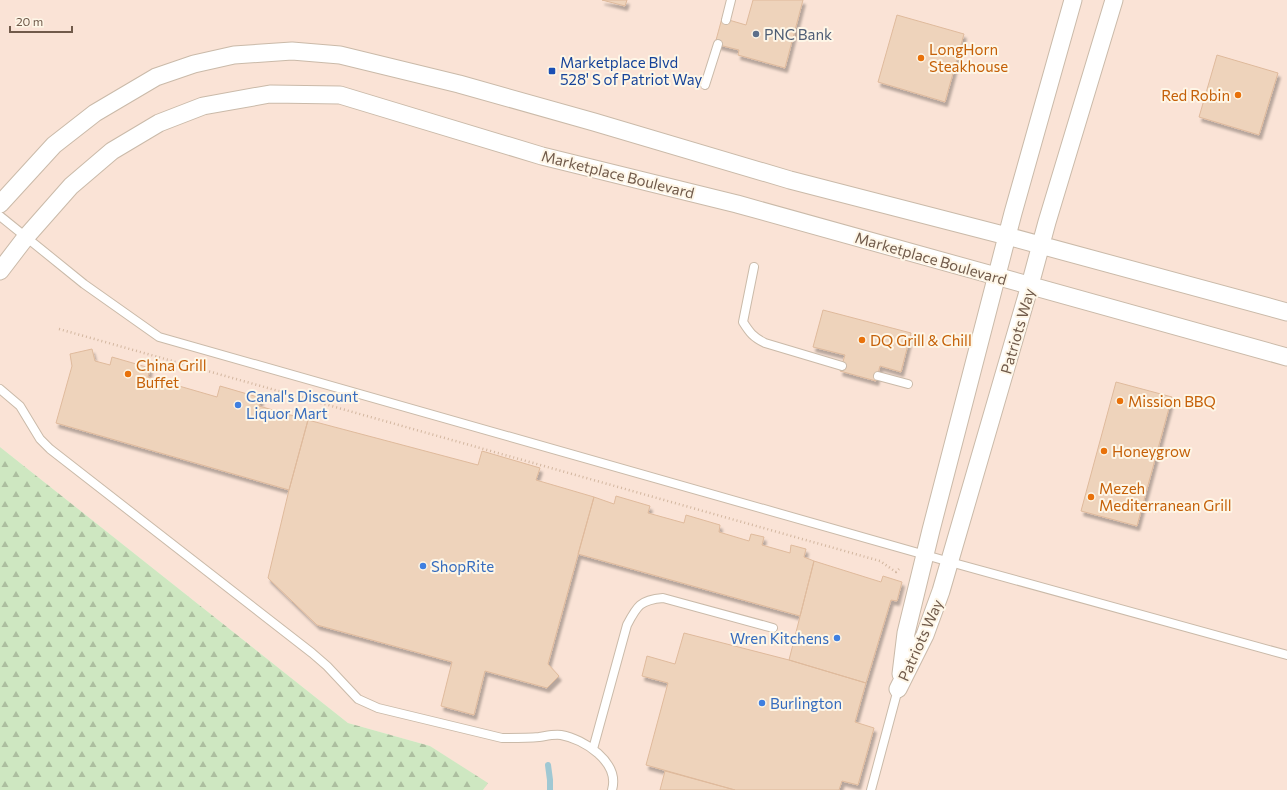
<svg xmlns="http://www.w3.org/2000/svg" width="1287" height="790" viewBox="0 0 1287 790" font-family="Commissioner,sans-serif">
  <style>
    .commercial { fill: #fae3d6 }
    .forest { fill: url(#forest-firs) }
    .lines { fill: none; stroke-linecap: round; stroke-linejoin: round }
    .stream { stroke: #9fc8d3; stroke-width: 6 }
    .building { fill: #eed3bb; stroke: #dfba9c; filter: url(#shadow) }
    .service-casing { stroke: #cabaa9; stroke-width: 10 }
    .minor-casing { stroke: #cabaa9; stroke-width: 19 }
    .path { stroke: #d2b69f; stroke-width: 2.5; stroke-dasharray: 1 3; stroke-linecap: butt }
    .service { stroke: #fff; stroke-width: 8 }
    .minor { stroke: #fff; stroke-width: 17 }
    .service-dot { fill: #5c6f8a; stroke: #fef6e7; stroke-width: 1.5 }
    .food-dot { fill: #e8710a; stroke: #fef6e7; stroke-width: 1.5 }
    .transit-dot { fill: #1a4fb4; stroke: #fef6e7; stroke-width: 1.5 }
    .shop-dot { fill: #3f7fe0; stroke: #fef6e7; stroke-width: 1.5 }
    .labels { text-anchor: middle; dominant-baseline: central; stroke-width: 4; stroke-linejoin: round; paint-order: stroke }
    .service-label { font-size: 15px; fill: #4e5e75; stroke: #fef6e7; text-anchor: start }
    .food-label { font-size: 15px; fill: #c56008; stroke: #fef6e7; text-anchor: start }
    .transit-label { font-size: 15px; fill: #164399; stroke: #fef6e7; text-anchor: start }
    .street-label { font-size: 15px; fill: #705a4a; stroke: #fef6e7 }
    .shop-label { font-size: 15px; fill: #366cbe; stroke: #fef6e7; text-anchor: start }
  </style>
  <defs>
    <pattern id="forest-firs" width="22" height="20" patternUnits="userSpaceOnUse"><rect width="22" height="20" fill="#cee7c1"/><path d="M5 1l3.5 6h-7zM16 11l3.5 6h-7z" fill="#acbe9f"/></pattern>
    <filter id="shadow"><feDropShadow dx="2.5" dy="4.5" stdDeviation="1" flood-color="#0004"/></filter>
  </defs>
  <rect width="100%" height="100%" fill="#faf2e2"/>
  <path class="commercial" d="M0,0h1287v790h-804l4,-7 -57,-37 -82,-23 -348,-276z"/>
  <path class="forest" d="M0,447l348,276 82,23 58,37 -5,7h-483z"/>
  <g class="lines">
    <path class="stream" d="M548,765l2,15v10"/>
  </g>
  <path class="building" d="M602,0h25l-2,6z
    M753,0h50l-18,68 -47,-13 1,-5 -24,-6 7,-26 24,7z
    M897,15l67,19 -19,68 -67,-20z
    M1217,55l61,18 -19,62 -60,-18z
    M823,310l88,23 -10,39 -21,-6 -4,15 -36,-10 5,-16 -32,-8z
    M92,349l3,12 15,4 2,-8 38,11 -2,9 69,20 3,-11 41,12 -2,8 49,14 -19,70 -233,-67 16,-57 -2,-12z
    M1116,382l56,15 -35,129 -56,-15z
    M308,420l170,45 4,-14 58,17 -4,12 58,17 -46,167 11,12 -12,12 -62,-17 -11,44 -33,-9 11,-44 -135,-37 -49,-47 21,-88z
    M616,496l34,10 -2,7 36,10 2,-8 34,10 -1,7 30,9 2,-7 13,3 -2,8 28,8 1,-8 15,4 -2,8 10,4 -14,55 -222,-62 16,-57 20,7z
    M814,561l67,21 2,-6 19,6 -5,19 -6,-1 -25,83 -77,-23z
    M684,633l105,27 77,23 -11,39 19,6 -16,57 -16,-4 -3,9h-104l-89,-25 22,-82 -26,-7 5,-20 28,8z
    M665,771l70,19h-75z"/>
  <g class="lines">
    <g class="service-casing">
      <path id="service" d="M726,20l5,-20
        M705,85l13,-41
        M0,216l84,68 75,53 791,225 337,93
        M754,267l-11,55c7,11 10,15 22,21l77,23
        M878,376l30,8
        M0,389l20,17 20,33 10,10 262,204 15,13 31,33 20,9 124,30c13,0 25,0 37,-1 7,-1 15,-3 22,-2 23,4 59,27 51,55
        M593,749l34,-124c10,-19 13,-25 36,-27l110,30
        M871,790l27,-101"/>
    </g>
    <g class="minor-casing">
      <path id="minor" d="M0,204l54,-59 41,-32 61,-36 38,-13 40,-9 58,-4 48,4 119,29 135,38 196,58 217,56 280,76
        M0,271l26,-34 45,-51 41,-35 47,-28 44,-17 67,-12 70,1 202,61 195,48 550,153
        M901,674l5,-41 25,-103 82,-317 60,-213
        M898,689l27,-54 16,-44 89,-306 17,-63 67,-222"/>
    </g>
    <path class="path" d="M59,329l821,232 16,11 3,-3"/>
    <use href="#service" class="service"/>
    <use href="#minor" class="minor"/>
  </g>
  <circle class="service-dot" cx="756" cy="34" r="4"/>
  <g class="food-dot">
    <circle cx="921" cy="58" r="4"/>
    <circle cx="1238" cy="95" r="4"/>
    <circle cx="862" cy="340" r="4"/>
    <circle cx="128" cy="374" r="4"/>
    <circle cx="1120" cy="401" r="4"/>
    <circle cx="1104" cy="451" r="4"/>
    <circle cx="1091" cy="497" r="4"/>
  </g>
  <rect class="transit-dot" x="548" y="67" width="8" height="8" rx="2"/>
  <g class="shop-dot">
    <circle cx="238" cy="405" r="4"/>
    <circle cx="423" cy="566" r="4"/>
    <circle cx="837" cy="638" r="4"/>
    <circle cx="762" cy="703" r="4"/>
  </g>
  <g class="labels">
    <g class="service-label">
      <text x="764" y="34">PNC Bank</text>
    </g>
    <g class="food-label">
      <text x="929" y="49">LongHorn<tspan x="929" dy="17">Steakhouse</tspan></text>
      <text x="1230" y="95" text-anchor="end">Red Robin</text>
      <text x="870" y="340">DQ Grill &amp; Chill</text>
      <text x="136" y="365">China Grill<tspan x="136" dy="17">Buffet</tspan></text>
      <text x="1128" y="401">Mission BBQ</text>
      <text x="1112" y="451">Honeygrow</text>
      <text x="1099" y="488">Mezeh<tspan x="1099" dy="17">Mediterranean Grill</tspan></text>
    </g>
    <g class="transit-label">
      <text x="560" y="62">Marketplace Blvd<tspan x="560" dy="17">528' S of Patriot Way</tspan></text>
    </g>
    <g class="street-label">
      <text transform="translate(618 174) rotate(14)">Marketplace Boulevard</text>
      <text transform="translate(931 258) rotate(16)">Marketplace Boulevard</text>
      <text transform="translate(1017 331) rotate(-74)">Patriots Way</text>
      <text transform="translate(920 640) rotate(-66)">Patriots Way</text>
    </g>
    <g class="shop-label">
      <text x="246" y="396">Canal's Discount<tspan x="246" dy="17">Liquor Mart</tspan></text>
      <text x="431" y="566">ShopRite</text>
      <text x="829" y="638" text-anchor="end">Wren Kitchens</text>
      <text x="770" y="703">Burlington</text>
    </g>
  </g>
  <path d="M10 26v6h62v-6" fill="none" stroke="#705a4a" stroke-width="2"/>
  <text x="16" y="26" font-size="12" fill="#705a4a" stroke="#fef6e7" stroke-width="3" paint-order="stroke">20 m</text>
</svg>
